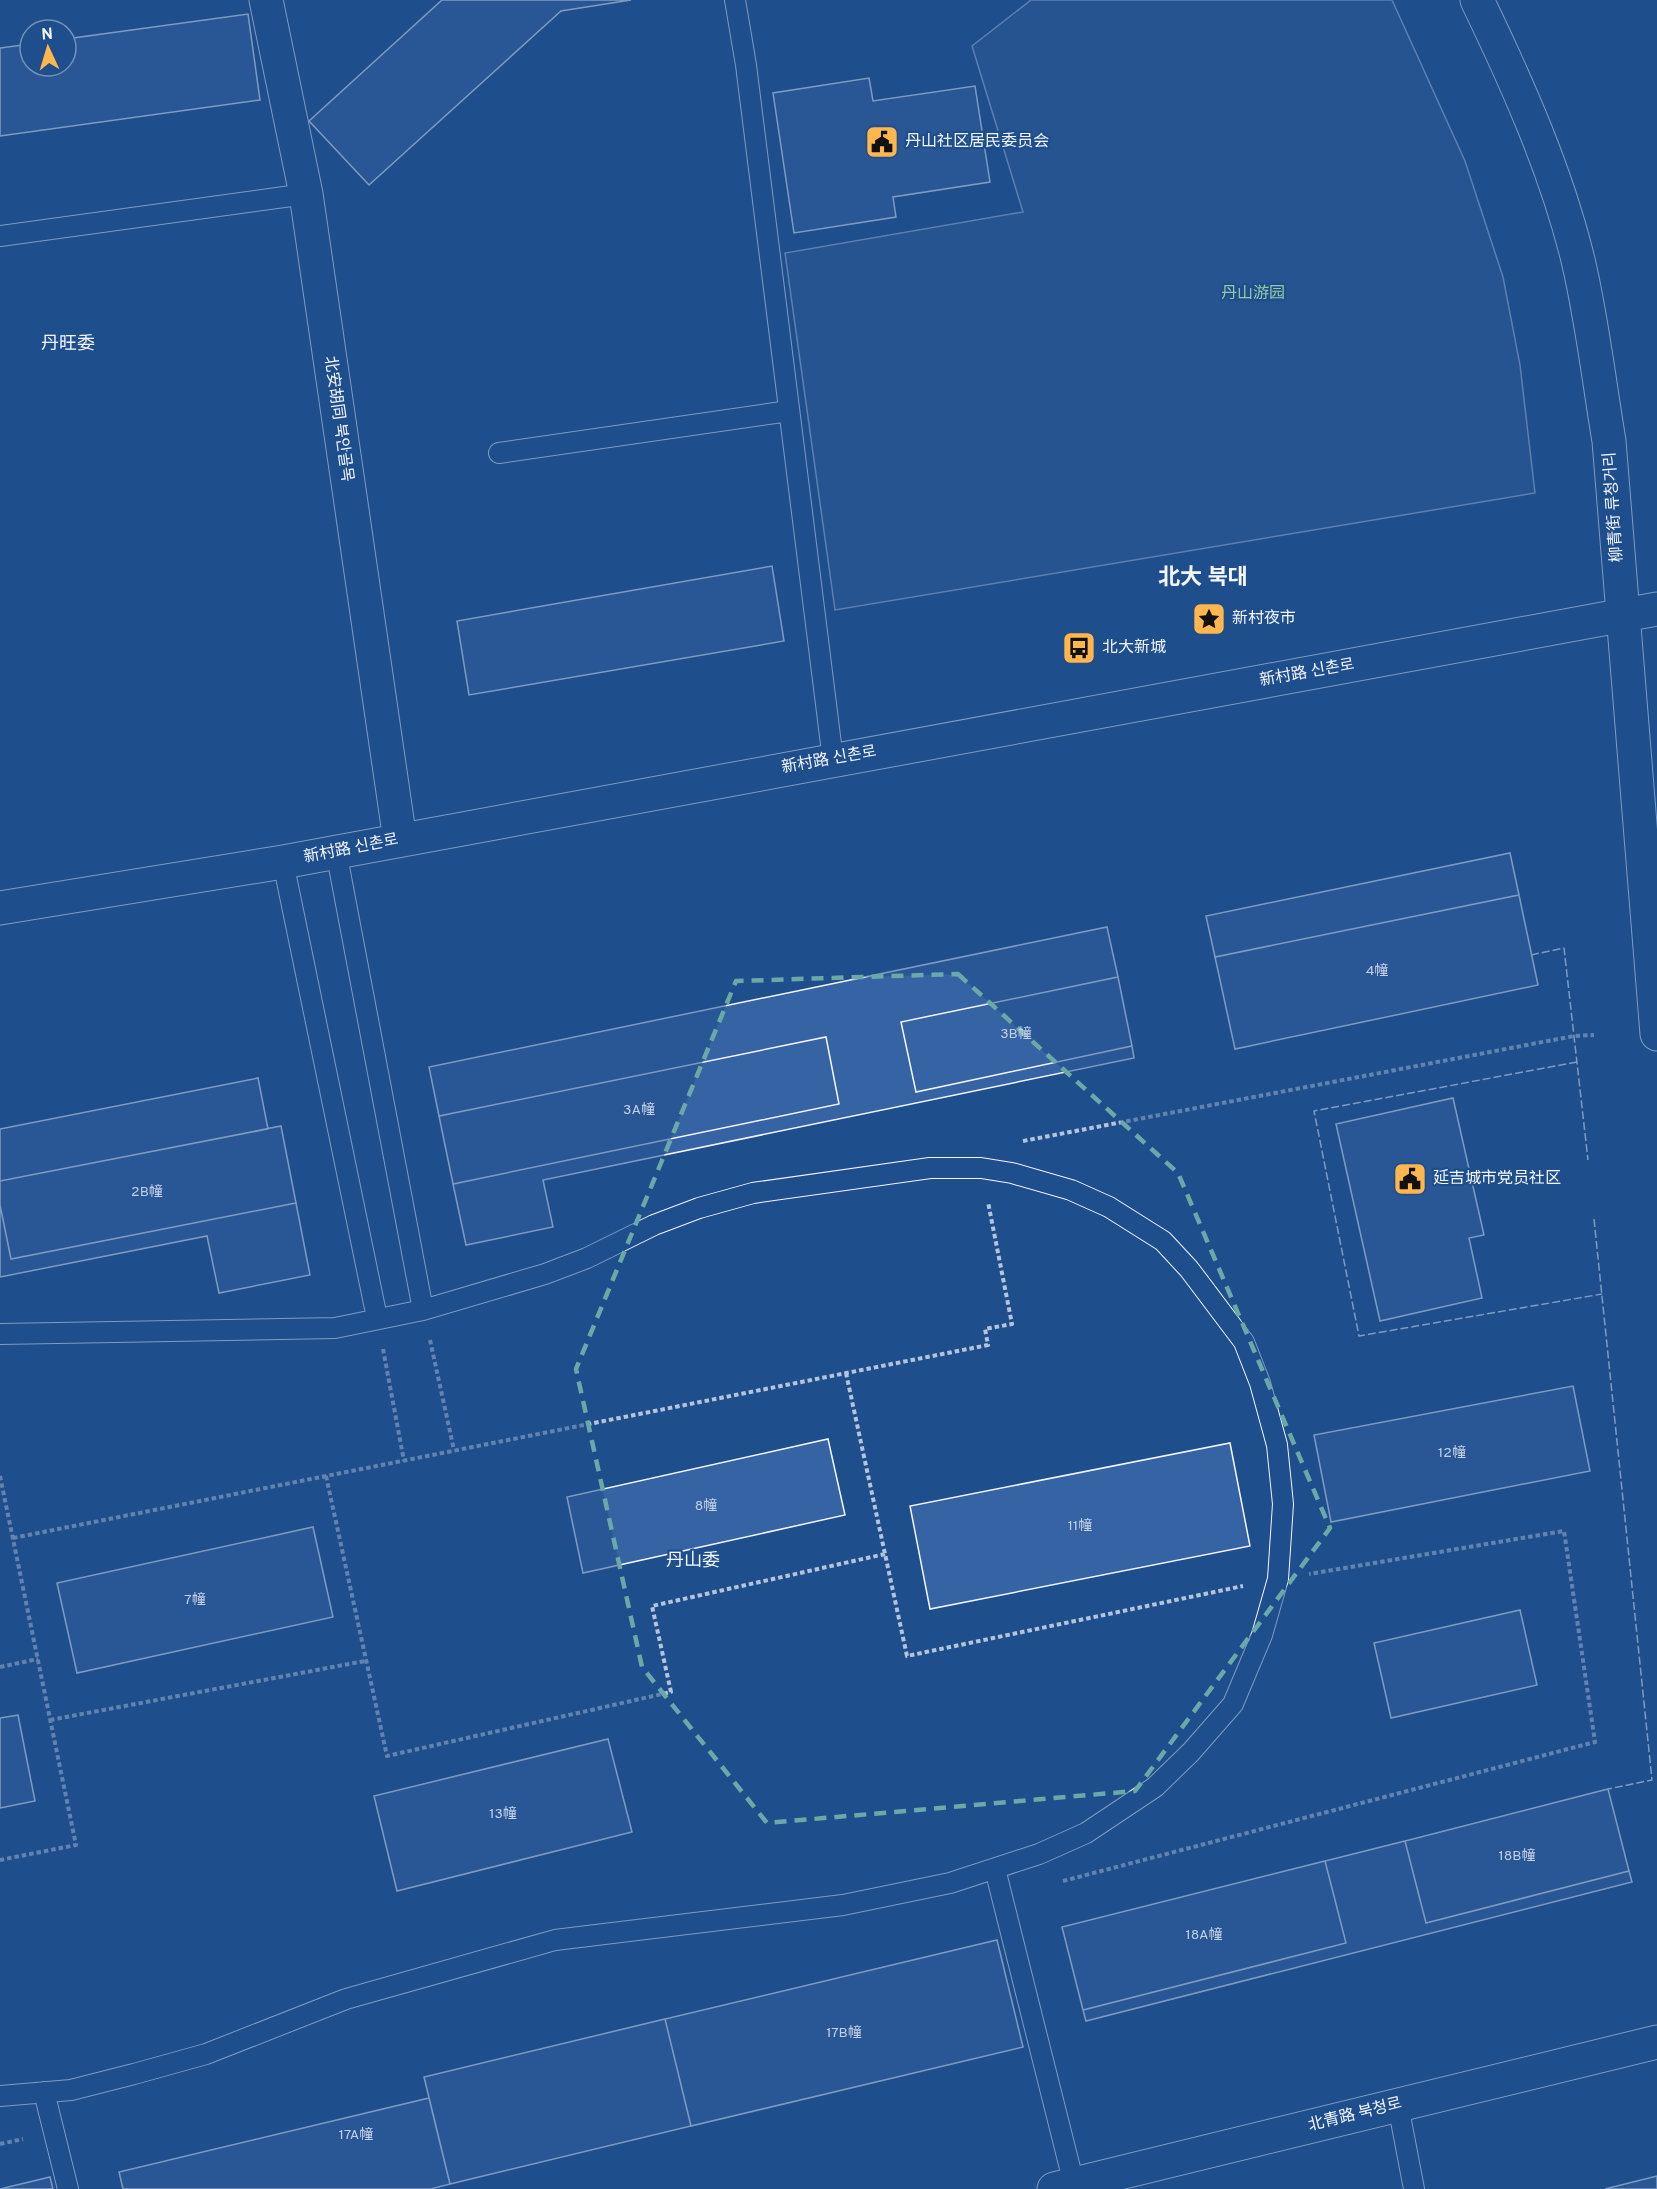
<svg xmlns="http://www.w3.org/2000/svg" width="1657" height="2189" viewBox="0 0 1657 2189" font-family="Overpass,'Noto Sans SC','Noto Sans KR',sans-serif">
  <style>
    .built { fill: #305b95; stroke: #a8bbd7; stroke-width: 1.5 }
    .building { fill: #3563a3; stroke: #f2f6ff; stroke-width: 1.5 }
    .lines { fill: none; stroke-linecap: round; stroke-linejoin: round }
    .service-casing { stroke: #f2f6ff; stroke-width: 22 }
    .minor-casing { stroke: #f2f6ff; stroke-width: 35 }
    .tertiary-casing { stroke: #f2f6ff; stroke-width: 35 }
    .path { stroke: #b3c4dc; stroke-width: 4; stroke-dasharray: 4.5 3; stroke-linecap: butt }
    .service { stroke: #1f4e8c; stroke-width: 20 }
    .minor { stroke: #1f4e8c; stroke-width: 33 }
    .tertiary { stroke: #1f4e8c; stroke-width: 33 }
    .fence { stroke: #f2f6ff; stroke-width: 1.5; stroke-dasharray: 8 3; stroke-linecap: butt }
    .marked { fill: none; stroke: #6aa9a8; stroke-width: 4.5; stroke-dasharray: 12 8; stroke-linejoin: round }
    .labels { text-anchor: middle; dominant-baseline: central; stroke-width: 4.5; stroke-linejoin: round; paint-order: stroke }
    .number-label { font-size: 14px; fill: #c3d1e8 }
    .poi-label { font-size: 16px; fill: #f2f6ff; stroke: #1f4e8c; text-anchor: start }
    .park-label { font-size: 16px; fill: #97c8a6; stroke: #1f4e8c }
    .street-label { font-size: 16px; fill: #f2f6ff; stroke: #1f4e8c }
    .neighbourhood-label { font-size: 18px; fill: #f2f6ff; stroke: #1f4e8c }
    .district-label { font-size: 22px; font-weight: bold; fill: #f2f6ff; stroke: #1f4e8c }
  </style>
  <rect width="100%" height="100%" fill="#1f4e8c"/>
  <path class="built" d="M1031,0h361l73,161 38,116 17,88 15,128 -700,117 -50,-357 238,-41 -51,-166z"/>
  <path class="building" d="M442,0h189l-70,11 -192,174 -60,-64z
    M248,14l12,86 -260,36v-88l30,-4v22h36v-27z
    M869,78l4,23 102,-15 15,96 -97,15 3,20 -102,16 -21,-140z
    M772,566l12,75 -315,54 -12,-74z
    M1510,853l9,42 -304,62 -9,-41z
    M1519,895l19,90 -303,64 -20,-92z
    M1107,927l11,50 -217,45 15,70 216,-46 2,12 -591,122 10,47 -87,18 -13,-61 386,-80 -13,-67 -387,79 -10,-49z
    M1118,977l14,69 -216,46 -15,-70z
    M826,1037l13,67 -386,80 -14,-68z
    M258,1078l10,51 -268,52v-52z
    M1453,1098l31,137 -15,3 13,60 -102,23 -44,-197z
    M281,1126l15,77 -285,56 -11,-54v-24z
    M296,1203l14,72 -91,18 -12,-57 -207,41v-72l11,54z
    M1573,1386l17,85 -259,51 -17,-87z
    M828,1439l17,76 -262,58 -16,-76z
    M1230,1443l20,103 -320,63 -20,-103z
    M313,1527l20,90 -256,56 -20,-90z
    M1520,1610l17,75 -146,33 -17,-75z
    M18,1715l17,86 -35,7v-90z
    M608,1739l24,93 -235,59 -23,-95z
    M1608,1789l21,82 -203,52 -21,-82z
    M1405,1841l21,82 203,-52 3,11 -546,139 -3,-11 263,-67 -21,-82z
    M1325,1861l21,82 -263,67 -21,-83z
    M997,1940l26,107 -332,79 -26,-107z
    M665,2019l26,107 -241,58 -26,-107z
    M429,2098l21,86 -19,5h-308l-4,-17z
    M1657,2176v13h-52z
    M50,2177l3,12h-53z"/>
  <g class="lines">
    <g class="service-casing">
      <path id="service" d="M735,0l11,65 87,695
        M0,236l306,-42
        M499,453l290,-42
        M336,851l87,459
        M283,862l94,456
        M0,1334l335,-6 88,-18 122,-36 42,-16 67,-33 45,-17 54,-15 177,-25h51l31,5 59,17 38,17 54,34 26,28 55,73 16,41 17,62 6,59 -5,75 -16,56 -29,69 -42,48 -36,35 -69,46 -47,21 -89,29 -107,22 -288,35 -209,59 -140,55 -72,20 -63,16 -71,6
        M995,1869l79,315
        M44,2092l24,97
        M1398,2105l16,84"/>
    </g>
    <g class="minor-casing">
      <path id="minor" d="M266,0l40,194 94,646"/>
    </g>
    <g class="tertiary-casing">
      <path id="tertiary" d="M1477,0c40,83 79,170 101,260 14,59 21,121 31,181l48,593
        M0,908l283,-46 1374,-253
        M1054,2189l603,-147"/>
    </g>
    <path class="path" d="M1023,1141l551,-105 20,-1
      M430,1340l24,110
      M383,1349l21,112
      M846,1373l61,283 336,-70
      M0,1476l76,369 -76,15
      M326,1476l61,280 284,-64 -19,-86 233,-52
      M13,1538l975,-193 -3,-16 27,-5 -24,-122
      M0,1667l38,-8
      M50,1720l315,-59
      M1063,1881l532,-139 -31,-211 -255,43
      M0,2144l23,-5"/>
    <use href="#service" class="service"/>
    <use href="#minor" class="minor"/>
    <use href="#tertiary" class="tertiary"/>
    <path class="fence" d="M1531,955l33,-7 24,212
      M1577,1062l-263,49 45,225 243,-42
      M1594,1219l58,561 -44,9"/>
  </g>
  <path d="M0 0H1657V2189H0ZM958,974l220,199 152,355 -195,263 -368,32 -125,-156 -66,-298 160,-388z" fill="#1f4e8c" fill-opacity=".55" fill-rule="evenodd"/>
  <path class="marked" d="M958,974l220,199 152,355 -195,263 -368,32 -125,-156 -66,-298 160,-388z"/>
  <defs>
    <g id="civic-square" transform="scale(1.725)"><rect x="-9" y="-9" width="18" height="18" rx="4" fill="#ffb74d" stroke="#1f4e8c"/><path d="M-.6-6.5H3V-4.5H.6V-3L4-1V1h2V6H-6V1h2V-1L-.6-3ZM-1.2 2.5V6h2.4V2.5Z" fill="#111"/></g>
    <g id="sight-square" transform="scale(1.725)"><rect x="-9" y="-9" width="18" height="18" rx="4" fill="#ffb74d" stroke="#1f4e8c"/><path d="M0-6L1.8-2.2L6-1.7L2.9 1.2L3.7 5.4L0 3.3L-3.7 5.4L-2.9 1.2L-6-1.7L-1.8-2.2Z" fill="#111"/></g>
    <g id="bus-square" transform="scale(1.725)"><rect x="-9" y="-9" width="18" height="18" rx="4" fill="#ffb74d" stroke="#1f4e8c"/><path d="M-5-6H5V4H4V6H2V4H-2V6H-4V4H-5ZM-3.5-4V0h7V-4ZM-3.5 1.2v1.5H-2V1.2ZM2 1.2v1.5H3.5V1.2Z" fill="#111"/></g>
  </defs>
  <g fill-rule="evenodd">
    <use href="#civic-square" x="882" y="142"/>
    <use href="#sight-square" x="1209" y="619"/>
    <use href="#bus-square" x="1079" y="648"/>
    <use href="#civic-square" x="1410" y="1179"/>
  </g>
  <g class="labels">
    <g class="number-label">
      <text x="1377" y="971">4幢</text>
      <text x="1016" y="1034">3B幢</text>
      <text x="639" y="1110">3A幢</text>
      <text x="147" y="1192">2B幢</text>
      <text x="1452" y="1453">12幢</text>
      <text x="706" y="1506">8幢</text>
      <text x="1080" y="1526">11幢</text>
      <text x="195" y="1600">7幢</text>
      <text x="503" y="1814">13幢</text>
      <text x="1517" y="1856">18B幢</text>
      <text x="1204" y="1935">18A幢</text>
      <text x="844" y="2033">17B幢</text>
      <text x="356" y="2135">17A幢</text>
    </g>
    <g class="poi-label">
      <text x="905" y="142">丹山社区居民委员会</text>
      <text x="1232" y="619">新村夜市</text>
      <text x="1102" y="648">北大新城</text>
      <text x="1433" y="1179">延吉城市党员社区</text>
    </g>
    <g class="park-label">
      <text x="1253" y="294">丹山游园</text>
    </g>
    <g class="street-label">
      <text transform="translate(338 419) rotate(82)">北安胡同 북안골목</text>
      <text transform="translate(1614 507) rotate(-94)">柳青街 류청거리</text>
      <text transform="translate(1307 673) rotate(-10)">新村路 신촌로</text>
      <text transform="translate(829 760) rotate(-10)">新村路 신촌로</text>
      <text transform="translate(351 849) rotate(-11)">新村路 신촌로</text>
      <text transform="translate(1355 2115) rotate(-14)">北青路 북청로</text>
    </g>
    <g class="neighbourhood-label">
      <text x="68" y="344">丹旺委</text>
      <text x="693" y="1561">丹山委</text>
    </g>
    <g class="district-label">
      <text x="1203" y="578">北大 북대</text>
    </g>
  </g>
  <g transform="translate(48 48) rotate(356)"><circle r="28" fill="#1f4e8c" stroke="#7391ba" stroke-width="1.5"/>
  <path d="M0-4.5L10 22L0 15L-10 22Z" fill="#ffb74d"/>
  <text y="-9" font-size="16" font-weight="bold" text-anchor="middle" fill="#f2f6ff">N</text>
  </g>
</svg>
